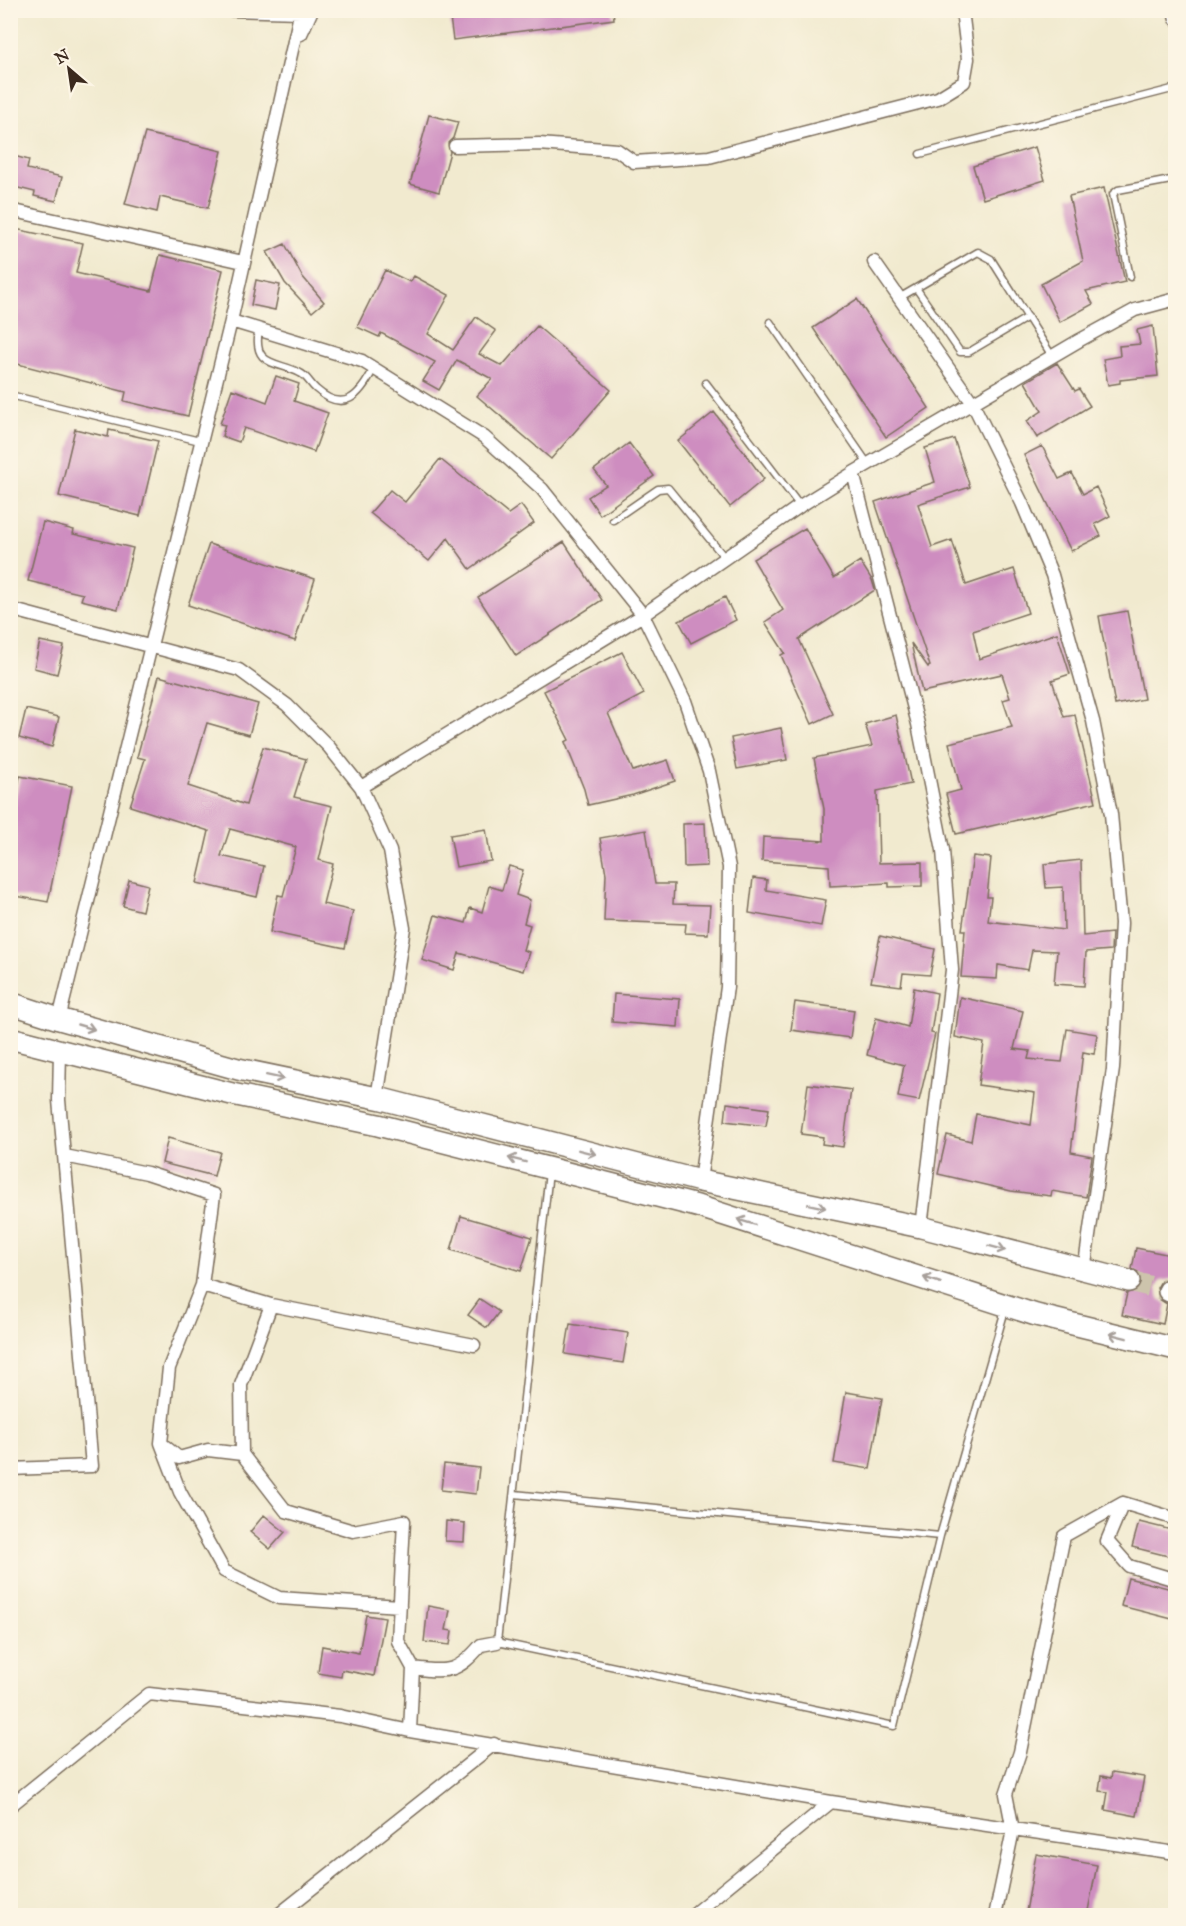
<svg xmlns="http://www.w3.org/2000/svg" width="1186" height="1926" viewBox="0 0 1186 1926" font-family="'IM FELL Great Primer',serif">
  <style>
    .building { fill: #ce8dc0 }
    .lines { fill: none; stroke-linecap: round; stroke-linejoin: round }
    .trunk-tunnel { stroke: #cdc4ac; stroke-width: 21; stroke-dasharray: 21 10; stroke-linecap: butt }
    .service-casing { stroke: #7b6d5c; stroke-width: 9 }
    .minor-casing { stroke: #7b6d5c; stroke-width: 15 }
    .trunk-casing { stroke: #7b6d5c; stroke-width: 24 }
    .service { stroke: #fff; stroke-width: 6 }
    .minor { stroke: #fff; stroke-width: 12 }
    .trunk { stroke: #fff; stroke-width: 21 }
    .oneway { stroke: #a79f9a }
  </style>
  <rect width="100%" height="100%" fill="#fcf5e5"/>
  <filter id="ink" filterUnits="userSpaceOnUse"><feTurbulence type="fractalNoise" baseFrequency=".0167" numOctaves="2"/><feDisplacementMap in="SourceGraphic" scale="12" xChannelSelector="R" yChannelSelector="G"/><feConvolveMatrix kernelMatrix="1 2 1 2 8 2 1 2 1" color-interpolation-filters="sRGB"/></filter>
  <filter id="wash" filterUnits="userSpaceOnUse"><feTurbulence type="fractalNoise" baseFrequency=".008" numOctaves="4" result="noise"/><feDisplacementMap in="SourceGraphic" scale="24" xChannelSelector="R" yChannelSelector="G"/><feGaussianBlur stdDeviation="1.35" result="paint"/><feColorMatrix in="noise" values="0 0 0 0 0 0 0 0 0 0 0 0 0 0 0 0 0 1.4 0 .05"/><feComposite in="paint" operator="in"/></filter>
  <g filter="url(#wash)">
    <rect width="100%" height="100%" fill="#f1eacf"/>
    <g id="blocks">
      <path class="building" d="M449,10h164l1,9 -161,21z
        M429,115l29,7 -5,16 -5,5 2,9 -11,40 -29,-8z
        M145,133l77,18 -14,57 -48,-11 -3,15 -32,-8z
        M1035,147l10,33 -62,19 -10,-33z
        M10,155l19,5 -2,9 35,8 -6,24 -22,-5 1,-4 -25,-6z
        M1104,188l21,94 -39,9 7,13 -33,18 -19,-38 42,-23 -14,-65z
        M10,228l73,15 -7,30 75,18 9,-36 63,15 -35,146 -64,-15 2,-9 -116,-30z
        M285,244l17,32 22,26 -12,10 -27,-29 -18,-31z
        M385,270l25,12 4,-6 35,19 -21,39 25,16 23,-33 20,14 -17,23 23,12 35,-40 74,64 -60,69 -74,-63 15,-17 -35,-19 -18,30 -16,-9 12,-19 -54,-29 -2,4 -22,-10z
        M256,280l24,5 -5,25 -24,-5z
        M857,299l72,109 -43,29 -73,-109z
        M1153,326l5,50 -38,4v3l-12,2 -5,-26 17,-3 -1,-10 21,-2 -3,-14z
        M1057,363l18,28 4,-2 11,17 -53,32 -10,-17 15,-10 -17,-29z
        M276,376l23,8 -5,17 34,12 -14,39 -70,-24 -5,14 -17,-6 3,-11 -5,-1 12,-35 35,13z
        M714,412l50,67 -34,28 -52,-66z
        M75,429l33,8 1,-7 49,11 -18,75 -81,-20z
        M954,439l16,48 -52,17 14,43 20,-7 14,45 48,-16 14,44 -55,18 6,28 78,-26 13,41 -18,6 12,37 11,-2 21,87 -140,32 -10,-40 15,-4 -12,-47 63,-16 -9,-27 7,-2 -8,-24 -80,18 -11,-49 17,24 2,-1 -55,-164 60,-20 -10,-34z
        M629,443l25,33 -54,39 -12,-18 18,-12 -12,-15z
        M1042,446l17,33 13,-6 11,21 13,-7 14,29 -15,8 6,12 -30,15 -47,-96z
        M440,459l68,55 13,-9 13,18 -64,46 -22,-31 -19,23 -59,-48 20,-23 15,12z
        M43,522l31,8 -1,4 60,14 -15,61 -37,-9 2,-6 -55,-13z
        M805,528l29,50 26,-17 12,19 3,10 -76,49 34,75 -21,10 -31,-69 4,-2 -20,-31 18,-12 -30,-51z
        M564,542l38,58 -86,56 -38,-59z
        M209,544l106,35 -20,62 -107,-36z
        M725,597l11,23 -45,23 -12,-22z
        M1127,611l17,88 -29,6 -16,-89z
        M40,641l24,5 -7,28 -23,-6z
        M622,652l22,42 -36,19 25,58 35,-11 7,21 -42,14 -45,10 -4,-16 -19,-47 4,-2 -25,-49z
        M159,676l99,28 -9,31 -42,-12 -19,63 58,19 17,-58 43,12 -12,38 38,9 -13,54 14,4 -10,40 30,7 -8,37 -75,-16 8,-37 5,1 13,-49 -66,-18 -9,27 43,10 -7,31 -60,-14 12,-52 -79,-25 15,-47 -8,-2z
        M26,709l33,8 -7,30 -33,-9z
        M896,715l15,69 -34,7 2,72 43,-1v24l-33,1v-4l-59,3 -1,-20 -67,-5 1,-24 61,4v-32l-10,-51 58,-12 -7,-22z
        M781,728l6,32 -50,9 -6,-31z
        M20,776l52,10 -24,116 -38,-7v-72z
        M705,823l2,43 -23,1 -1,-43z
        M486,829l5,32 -35,6 -6,-32z
        M646,830l9,54h19l-1,20 37,1 -2,29 -23,-1 1,-9 -82,-3 2,-47 -6,-36z
        M973,856l18,2 -4,39h4l-3,24 76,9 -1,-43 -17,1 -2,-24 37,-4 2,76 29,-3 -1,17 -25,2 -2,34 -30,-2 3,-33 -25,-1 -4,20 -30,-5 -1,14 -36,-2 4,-47h-3z
        M509,866l14,4 -7,25 14,5 -6,23 6,2 -7,25 6,2 -6,19 -64,-18 -5,17 -32,-10 13,-45 31,8 4,-15 12,4 7,-26 13,4z
        M753,878l14,2 -1,10 60,10 -5,26 -72,-13z
        M129,880l19,5 -6,26 -19,-5z
        M880,936l55,13 -5,26 -27,-2 -2,13 -30,-4z
        M914,988l23,5 -6,40 4,1 -16,67 -21,-4 6,-32 -37,-10 9,-37 32,9z
        M614,994l66,5 -2,28 -66,-5z
        M960,997l63,14 -9,38 16,2 -2,8 34,3 5,-33 30,5 -3,20 -11,-2 -12,100 21,4 -6,41 -34,-6 -1,5 -40,-5 -73,-17 9,-39 24,6 5,-27 55,11 4,-32 -57,-8 6,-42 -29,-6z
        M795,1002l59,8 -4,28 -59,-8z
        M808,1084l43,6 -8,57 -21,-3 1,-7 -22,-3z
        M727,1103l42,6 -3,17 -41,-5z
        M168,1138l52,14 -6,24 -52,-13z
        M461,1216l71,21 -11,34 -70,-21z
        M1136,1248l40,8 -4,23 -11,2 -4,7 2,11 8,5 -4,20 -41,-9 5,-22 11,-3 3,-6 -3,-12 -6,-3z
        M480,1299l19,13 -12,16 -19,-13z
        M570,1324l58,9 -5,30 -58,-9z
        M846,1392l36,6 -12,71 -36,-6z
        M444,1464l35,4 -3,26 -35,-4z
        M264,1515l21,17 -15,17 -20,-17z
        M446,1521l19,2 -1,19 -19,-1z
        M1139,1522l37,9v27l-44,-11z
        M1128,1578l48,12v30l-55,-14z
        M428,1606l22,4 -4,20 6,1 -2,14 -26,-3z
        M366,1615l19,3 -11,58 -32,-6 -1,7 -23,-4 4,-27 37,7z
        M1112,1772l32,5 -7,39 -32,-6 3,-18 -9,-1 2,-15 10,2z
        M1036,1854l61,11 -10,51h-39l-22,-4z"/>
    </g>
  </g>
  <g filter="url(#ink)">
    <use href="#blocks" fill-opacity="0" stroke="#7b6d5c" stroke-width="1.5"/>
    <g class="lines">
      <path class="trunk-tunnel" d="M1129,1281l40,10"/>
      <g class="service-casing">
        <path id="service" d="M920,154l256,-66
          M1130,277l-17,-83 5,-4 58,-11
          M916,288l44,64h9l59,-35
          M899,298l79,-46 13,7 61,97
          M770,322l98,142
          M259,330c-7,37 18,31 41,43 7,3 10,11 16,16 28,25 44,7 58,-21
          M706,383l94,123
          M10,395l190,46
          M613,520l45,-31 10,-1 57,70
          M549,1172l-52,470 397,84 46,-190 65,-226
          M514,1494l426,42"/>
      </g>
      <g class="minor-casing">
        <path id="minor" d="M232,10l68,2
          M1174,10l2,9
          M301,34l11,-24
          M455,146l84,-2 78,6 17,12 75,-5 229,-59 26,-16 4,-23 -6,-49
          M10,210l233,52
          M874,262l98,140 50,101 30,72 41,146 18,93 10,109 -8,146 -29,202
          M231,321l131,40 122,76 58,52 101,126 42,86 24,70 20,96 -2,120 -27,194
          M853,473l65,251 25,126 9,120 -31,257
          M10,609l229,61 48,35 42,42 32,40 29,64 14,77 -27,170
          M361,787l282,-172 157,-109 53,-33 227,-133 55,-30 41,-11
          M59,1019l172,-698 70,-311
          M65,1156l82,17 67,22 -12,90 69,20 203,40
          M202,1285l-33,83 -8,75 19,49 44,79 55,27 121,8
          M271,1305l-30,80 1,69 44,57 67,20 51,-10 -6,120 15,27 -3,63
          M162,1444l17,14 29,-8 34,4
          M10,1469l82,-3 -33,-366 1,-49
          M1123,1503l53,16
          M413,1668c36,5 45,4 68,-23l16,-3
          M10,1806l139,-112 191,22 70,15 421,71 345,51
          M277,1916l217,-172
          M691,1916l140,-114
          M995,1916l18,-86 -7,-36 14,-42 44,-216 59,-33 -16,38 22,25 47,14"/>
      </g>
      <g class="trunk-casing">
        <path id="trunk" d="M10,1003l49,16 179,50 144,30 318,82 221,46 208,54
          M10,1038l222,56 146,31 319,81 339,109 140,34
          M1169,1291l7,2"/>
      </g>
      <use href="#service" class="service"/>
      <use href="#minor" class="minor"/>
      <use href="#trunk" class="trunk"/>
    </g>
    <defs><path id="oneway-shaft" d="M-6 0H5M1.5-3L5.5 0L1.5 3" fill="none" stroke-width="1.6" stroke-linecap="round" stroke-linejoin="round" transform="scale(1.5)"/></defs>
    <g class="oneway">
      <use href="#oneway-shaft" transform="translate(86 1027) rotate(16)"/>
      <use href="#oneway-shaft" transform="translate(275 1077) rotate(12)"/>
      <use href="#oneway-shaft" transform="translate(587 1152) rotate(14)"/>
      <use href="#oneway-shaft" transform="translate(517 1160) rotate(-166)"/>
      <use href="#oneway-shaft" transform="translate(817 1206) rotate(12)"/>
      <use href="#oneway-shaft" transform="translate(746 1222) rotate(-163)"/>
      <use href="#oneway-shaft" transform="translate(997 1248) rotate(15)"/>
      <use href="#oneway-shaft" transform="translate(932 1280) rotate(-162)"/>
      <use href="#oneway-shaft" transform="translate(1118 1336) rotate(-166)"/>
    </g>
  </g>
  <rect width="1186" height="1926" fill="none" stroke="#fcf5e5" stroke-width="36"/>
  <g transform="translate(69 69) rotate(331)" stroke="#fcf5e5" stroke-width="4.5" paint-order="stroke">
  <path d="M0-4.5L10 22L0 15L-10 22Z" fill="#3b2a1e"/>
  <text y="-9" font-size="16" font-weight="bold" text-anchor="middle" fill="#3b2a1e">N</text>
  </g>
</svg>
